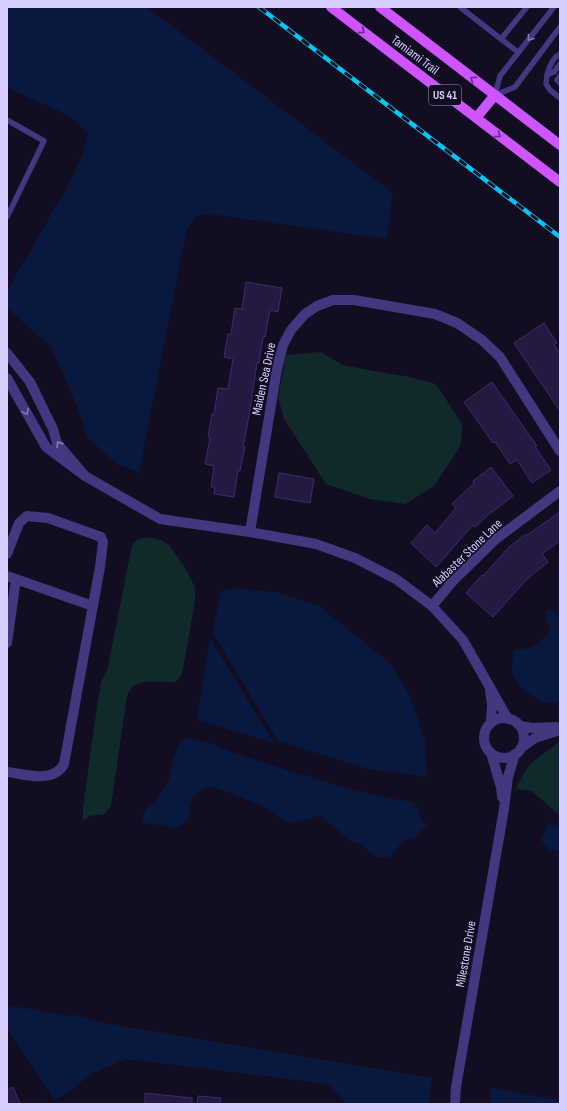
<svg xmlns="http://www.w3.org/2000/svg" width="567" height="1111" viewBox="0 0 567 1111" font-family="'Sofia Sans Condensed',sans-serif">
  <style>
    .green { fill: #10292b }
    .water { fill: #09183e }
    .building { fill: #251942; stroke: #3e2b6e }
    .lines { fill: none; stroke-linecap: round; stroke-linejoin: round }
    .service { stroke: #413880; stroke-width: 5.5 }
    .minor { stroke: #413880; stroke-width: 10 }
    .primary { stroke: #ce54ff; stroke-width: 10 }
    .rail-casing { stroke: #00c9f8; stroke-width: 4.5 }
    .rail { stroke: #120d21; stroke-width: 3; stroke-dasharray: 9; stroke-linecap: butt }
    .oneway { stroke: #672d85 }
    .oneway2 { stroke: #847bb9 }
    .labels { text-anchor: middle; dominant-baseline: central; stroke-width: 3.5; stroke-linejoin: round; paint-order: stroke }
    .shield { fill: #120d21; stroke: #9c93bc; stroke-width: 1 }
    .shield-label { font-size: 12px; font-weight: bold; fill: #d7cdff }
    .street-label { font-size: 13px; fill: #d7cdff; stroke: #120d21 }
  </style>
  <rect width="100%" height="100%" fill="#120d21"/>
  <path class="green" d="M321,352l22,13 30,6 37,6 26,7 26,40 -1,21 -27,41 -29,18 -35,-5 -44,-15 -42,-65 -6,-22 8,-42z
    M148,537l12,3 8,4 15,20 12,23v14l-12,69 -2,6 -6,6c-16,1 -26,-3 -41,3l-6,8 -2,10 -15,103 -6,8 -15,2 -7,5v-14l14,-101 4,-24 6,-11 25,-126 4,-5z
    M560,741v75l-28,-25 -17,-2 14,-24z"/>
  <path class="water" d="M7,7h140l246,186 -6,46 -176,-25 -15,2 -9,12 -48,245 -23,-10 -28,-25 -19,-51 -19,-41 -43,-38v-17l63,-109 14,-33 4,-15 -18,-18 -63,-28z
    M233,588l42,4 44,14 70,56 21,34 15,44 2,37 -58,-8 -91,-28 -65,-108 7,-41z
    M551,609l9,7v86l-17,1 -22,-15 -9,-15 1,-23c19,-1 25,-4 37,-18l-5,-20z
    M210,638l64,105 -77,-23z
    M188,738c18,2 34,11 52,17 57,17 114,39 174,47l4,6 5,15 5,1 -15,15h-9l-14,19 -13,-1 -16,-12 -14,-6 -13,-13 -14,-10 -32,8c-20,-19 -49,-27 -74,-37l-9,1 -12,9 -4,11v9l-7,9 -7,2 -30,-5 -3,-5 4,-9 9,-7 14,-22 4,-22 7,-15z
    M550,822l10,5v24l-11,-1 -9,-11z
    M7,1005l65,11v-2l33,9 327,55 -3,26h-85v-3l-16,-17 -202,-25 -35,15 -27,22 -10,4 -47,-72z
    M491,1088l69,12v4h-70z"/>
  <path class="building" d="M246,282l36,6 -4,24 -8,-2 -5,27h-2l-4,26h-2l-8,53 -6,31h2l-5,24 -2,-1 -4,27 -20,-3 1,-7h-4l3,-21 -9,-2 5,-26 -2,-1 4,-23h2l4,-26 10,1 5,-30 -9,-2 4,-23h3l4,-26 7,1z
    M544,323l13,20 -3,2 6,8v58l-46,-68z
    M492,382l45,64 -2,1 16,23 -19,13 -15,-23 -7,4 -15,-22 -2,1 -29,-41z
    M491,467l22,29 -25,19 -13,12 -2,-2 -37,42 -25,-24 16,-18 8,8 21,-25 -4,-4 22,-21 -1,-2z
    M279,473l35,6 -4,24 -35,-6z
    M560,512v29l-18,13 6,8 -21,17 -34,38 -27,-24 16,-18 1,1 26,-29 17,-13 1,1z
    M13,1087l7,17h-13v-14z
    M145,1093l47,5v6h-47z
    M198,1096l23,2 -1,6h-23z"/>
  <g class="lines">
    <path class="service" d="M460,7l41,32 26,-32
      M554,7l-54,69 -5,19 20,-8 45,-60
      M501,39l17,13
      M560,64l-6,8 -7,3 -1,9 4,6 10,8
      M547,75c2,-8 5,-17 13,-21
      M560,76l-3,4 3,3
      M7,120l37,21 -37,76"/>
    <path class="minor" d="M7,353l23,29 23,47 4,14 28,33 -39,-29 -39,-69
      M85,476l75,43 90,13
      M7,554l12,-31 8,-7 21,2 53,19 2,5 -3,25 -36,197c-11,20 -39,10 -57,8
      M7,576l86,30
      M432,606l21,-25 43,-42 64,-48
      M7,643l9,-64
      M490,691l2,13 -1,19
      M484 738a20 20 0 1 1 40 0a20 20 0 1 1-40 0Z
      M508,719l-45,-79 -31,-34 -36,-27 -41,-21 -39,-14 -66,-12 27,-163 6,-24 8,-15 14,-16 12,-8 16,-6h21l81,14 22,9 25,17 18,17 60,94
      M520,726l12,2 24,-1
      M521,748l14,-10 25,-8
      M491,753l10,34 1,10
      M455,1104l1,-17 48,-278 4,-32 7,-23"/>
    <path class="primary" d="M331,7l229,175
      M380,7l180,138
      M476,118l19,-23"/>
    <g class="rail-casing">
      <path id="rail" d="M259,7l301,230"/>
    </g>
    <use href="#rail" class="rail"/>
  </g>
  <defs><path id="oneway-chevron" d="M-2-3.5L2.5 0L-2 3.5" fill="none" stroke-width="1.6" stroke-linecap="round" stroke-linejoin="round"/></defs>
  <g class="oneway">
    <use href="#oneway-chevron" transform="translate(362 31) rotate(37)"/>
    <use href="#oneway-chevron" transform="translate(473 79) rotate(-143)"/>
    <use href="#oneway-chevron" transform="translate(498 135) rotate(37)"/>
  </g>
  <g class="oneway2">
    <use href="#oneway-chevron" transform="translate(530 38) rotate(128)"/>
    <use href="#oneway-chevron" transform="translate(26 412) rotate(62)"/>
    <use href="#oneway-chevron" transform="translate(59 444) rotate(-122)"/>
  </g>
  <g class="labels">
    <rect class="shield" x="429" y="85" width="32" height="20" rx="3"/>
    <g class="shield-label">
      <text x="445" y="95">US 41</text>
    </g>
    <g class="street-label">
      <text transform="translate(415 55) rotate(37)">Tamiami Trail</text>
      <text transform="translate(264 379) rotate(-78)">Maiden Sea Drive</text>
      <text transform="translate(467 553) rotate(-44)">Alabaster Stone Lane</text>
      <text transform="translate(466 954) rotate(-80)">Milestone Drive</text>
    </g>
  </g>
  <rect width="567" height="1111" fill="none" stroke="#d7cdff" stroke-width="16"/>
</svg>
